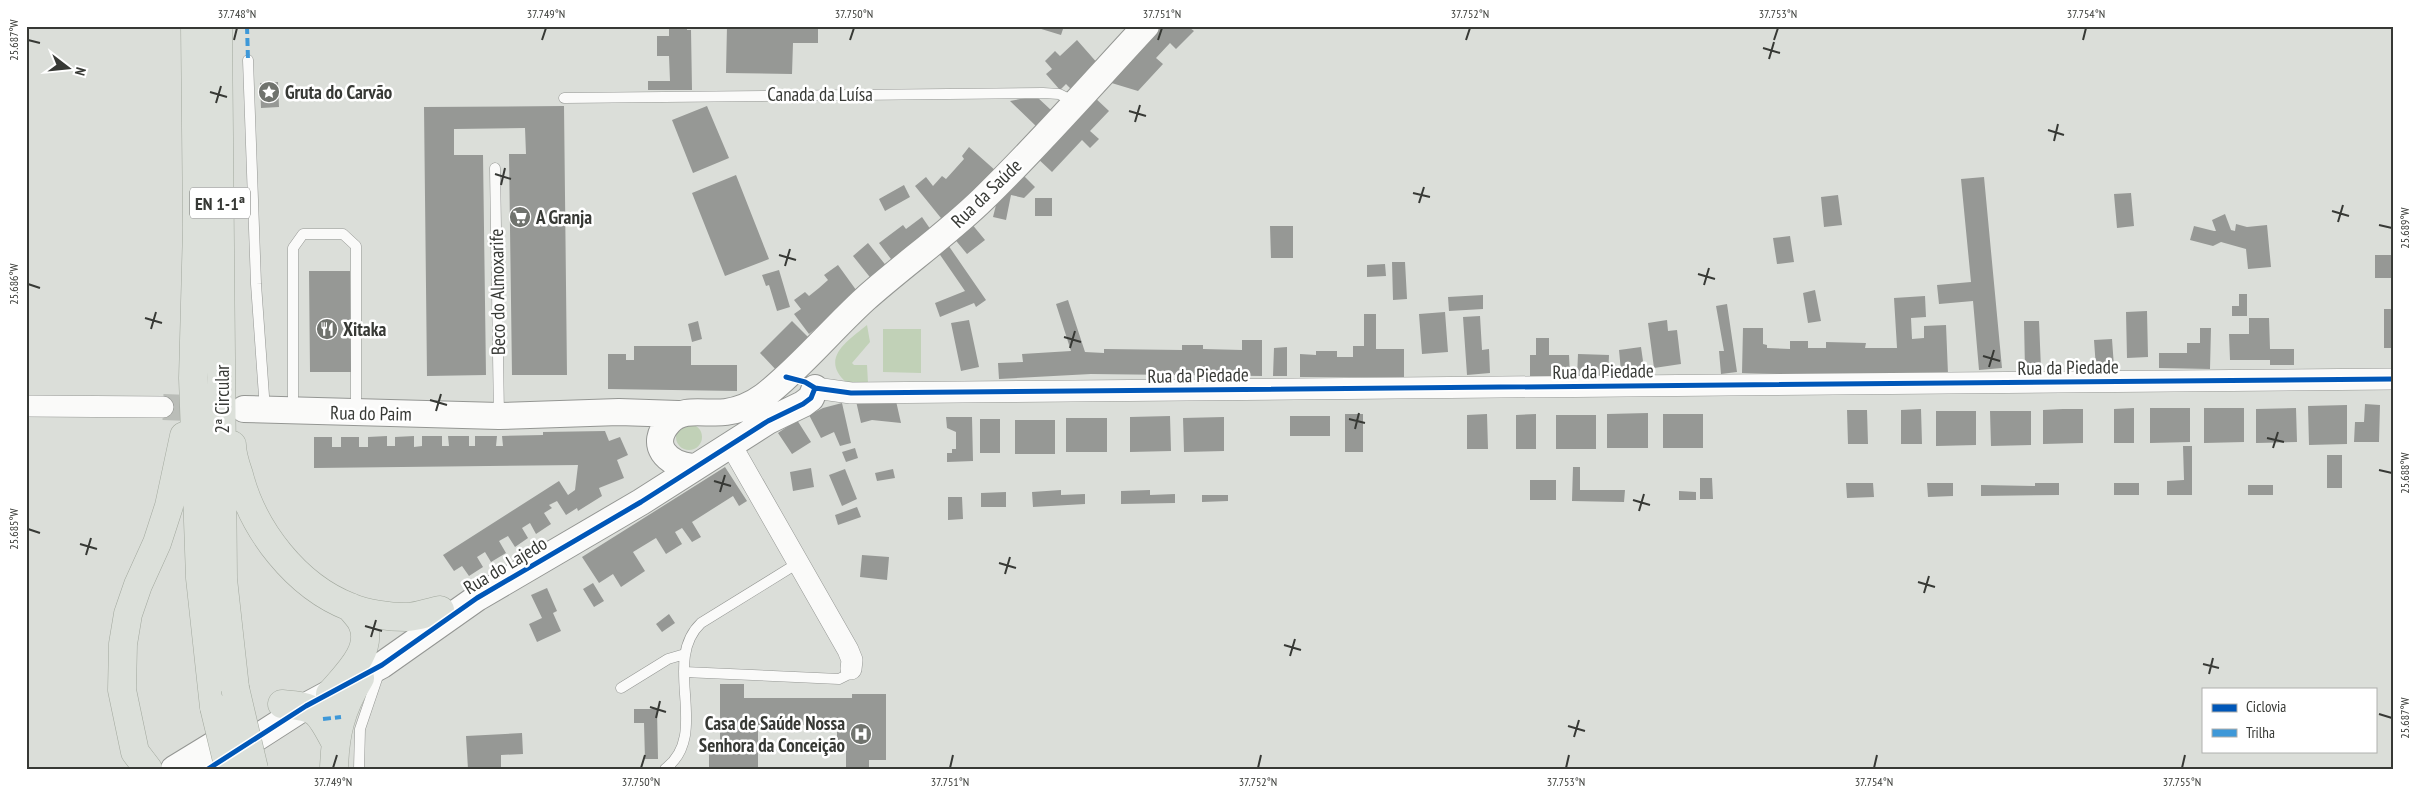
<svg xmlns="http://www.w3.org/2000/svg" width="2419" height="795" viewBox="0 0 2419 795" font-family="'PT Sans Narrow',sans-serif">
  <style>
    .green { fill: #c1d1b7 }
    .building { fill: #969895 }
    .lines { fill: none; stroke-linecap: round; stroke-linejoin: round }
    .tertiary-tunnel { stroke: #babdb8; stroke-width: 26; stroke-dasharray: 26 13; stroke-linecap: butt }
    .service-casing { stroke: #949693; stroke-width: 11 }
    .minor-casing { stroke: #949693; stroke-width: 22 }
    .tertiary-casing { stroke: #949693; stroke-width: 28 }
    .trunk-casing { stroke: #a2a89e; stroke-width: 29 }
    .service { stroke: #fafaf9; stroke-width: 10 }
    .minor { stroke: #fafaf9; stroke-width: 21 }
    .tertiary { stroke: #fafaf9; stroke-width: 26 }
    .trunk { stroke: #dce0da; stroke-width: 28 }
    .trunk-bridge-casing { stroke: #a2a89e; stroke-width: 29; stroke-linecap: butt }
    .trunk-bridge { stroke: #dce0da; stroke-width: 28 }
    .quiet { stroke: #3e98d8; stroke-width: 4; stroke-dasharray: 8 4; stroke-linecap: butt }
    .cycleway-casing { stroke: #fff; stroke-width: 8 }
    .cycleway { stroke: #0057b8; stroke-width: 5 }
    .ticks { fill: none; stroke: #373935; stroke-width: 2 }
    .labels { text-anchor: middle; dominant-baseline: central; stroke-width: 5; stroke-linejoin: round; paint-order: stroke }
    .shield { fill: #fff; stroke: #737472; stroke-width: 1 }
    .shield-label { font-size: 18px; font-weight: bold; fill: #373935 }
    .poi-label { font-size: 19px; font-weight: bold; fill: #373935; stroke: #fff; text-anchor: start }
    .street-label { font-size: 19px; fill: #373935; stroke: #fff }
    .neatline { fill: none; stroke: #373935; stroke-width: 2 }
    .ticks-label { font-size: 12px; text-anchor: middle; fill: #373935 }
  </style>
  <rect width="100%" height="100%" fill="#dbded9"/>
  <path class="green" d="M867,325l3,17 -18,21 2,2h13l1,18 -22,-1c-27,-24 3,-42 21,-57z
    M883,329h38v44l-38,-1z
    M676 437a13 13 0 1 1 26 0a13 13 0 1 1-26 0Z"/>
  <path class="building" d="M669,26h18v4h4l1,60h-44v-9h22l-1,-25h-12v-20h12z
    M727,26h91v17h-25l-1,31 -66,-1z
    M1038,26h26l-3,9 -23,-7z
    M1157,26h35l-2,2 4,3 -18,18 -6,-6 -14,15 7,6 -25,27 -33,-10z
    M1077,40l22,25 -27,25 -6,-6 -6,6 -14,-16 6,-5 -7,-8 10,-10 5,5z
    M278,82l1,25 -18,1 -1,-25z
    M1092,95l17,16 -19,20 9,8 -9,9 -8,-8 -30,32 -17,-16z
    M1036,96l16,15 -15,16 -27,-26z
    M564,106l3,269h-55l-3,-221h17l-1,-26 -71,1v26h29l3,220 -59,1 -3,-269z
    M707,106l22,52 -36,15 -21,-53z
    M969,147l27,24 -51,52 -30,-37 11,-9 7,9 9,-10 4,3 18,-20 -2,-3z
    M1019,171l16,16 -11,11 -13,-3 -5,25 -13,-3 6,-24z
    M736,175l33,84 -44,17 -33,-83z
    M1984,177l18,191 -23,2 -6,-69 -34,3 -2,-19 34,-3 -10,-103z
    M904,185l6,12 -25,14 -6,-12z
    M2131,193l3,33 -17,2 -3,-34z
    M1838,195l4,30 -18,2 -3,-30z
    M1035,198h17v18h-17z
    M2225,214l6,16 4,1 1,-7 11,3 20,-2 4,42 -23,2 -2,-20 -25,-7 -8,4 -23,-6 4,-14 20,5h2l-4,-11z
    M922,217l11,16 -39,30 -15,-20 24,-18 3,4z
    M971,223l14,17 -18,14 -14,-17z
    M1270,226h23v32h-22z
    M1790,236l4,26 -17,2 -4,-26z
    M946,242l40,58 -10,7 -2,-4 -34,14 -5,-14 30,-12 -29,-42z
    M868,243l20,25 -15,13 -20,-25z
    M2375,255h18v23h-18z
    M1392,262h13l2,37 -14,1z
    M1385,264l1,12 -19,1v-12z
    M838,265l21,29 -50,40 -15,-20 7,-5 -7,-9 11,-8 4,4 10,-8 9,-8 -4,-5z
    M779,270l11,37 -13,4 -8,-26 -3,1 -4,-11z
    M309,271h41l1,101h-41z
    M1815,290l6,31 -13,2 -5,-30z
    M2239,294h8v22h-15v-10h7z
    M1483,295v14l-34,2 -1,-14z
    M1925,296l1,21 -15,1 1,21 12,-1v-12l22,-1 2,49 -49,3 -157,-4 1,-45h20v16l4,1v3l23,1v-8h18v7h18v-6l40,1 -1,5h32l-3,-50z
    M1068,300l17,52 19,1v-4l78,1v-5h21v4l39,1v-10h20v36l-171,-2 -92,5 -1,-16 25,-1 -1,-8 49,-3 -15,-47z
    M1727,304l10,68 -16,2 -2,-23h5l-8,-45z
    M2384,309h9v39h-9z
    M2147,311l1,46 -21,1 -1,-46z
    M1445,312l3,40 -26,2 -3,-40z
    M1364,314h12v35h28v28h-104v-23l16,1v-4h21v6h16v-11h11z
    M1480,316l2,34 7,-1 1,24 -23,2 -4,-58z
    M2249,318h20l1,31h24v16h-24v-5h-40l-1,-26h20z
    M969,320l10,47 -18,4 -10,-48z
    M1667,320l1,11 9,-1 4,34 -27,4 -6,-45z
    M698,321l4,18 -10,3 -4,-18z
    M792,321l20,20 -34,31 -18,-19z
    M2024,321h15l2,48 -16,1z
    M2200,328h11l-1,41 -51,-1v-15h28v-10h13z
    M1536,338h13v17h20l1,22h-40v-22h6z
    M2112,339l2,28 -18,1 -2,-28z
    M634,346h57v19h46v26l-129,-2v-35h18v6h8z
    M1287,347v29h-14l1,-28z
    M1641,347l3,21 -23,3 -2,-21z
    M1578,354l31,1 -1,23 -31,-1z
    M856,401h40l5,22 -29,-3 -11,3z
    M842,403l9,40 -11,3 -6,-14 -13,6 -12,-23 14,-7z
    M2365,404l15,1 -1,37h-25l1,-20h9z
    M2347,405v39l-38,1 -1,-39z
    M2134,408v35h-20v-34z
    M2150,408h40v34l-40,1z
    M2204,408h40v34l-40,1z
    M2296,408l1,34 -41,1v-34z
    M1921,409l1,35h-21v-34z
    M2063,409h20v34l-40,1v-34z
    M1847,410h20l1,34h-20z
    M1936,411h40v34l-40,1z
    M1990,411h41v34l-40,1z
    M1648,413v35h-41v-34z
    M1345,414h18v38h-18z
    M1487,414l1,35h-21v-34z
    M1536,414v35h-20v-34z
    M1663,414h40v34h-40z
    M1556,415h40v34h-40z
    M1170,416l1,35 -41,1v-35z
    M1290,416h40v20h-40z
    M946,417h26l1,44 -26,1v-9h5v-4h4v-17l-9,-4z
    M1224,417v34l-40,1 -1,-34z
    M1066,418h41v34h-41z
    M980,419h20v34h-20z
    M797,420l14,22 -19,12 -14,-21z
    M1015,420h40v34h-40z
    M605,431l4,10 11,-4 8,18 -11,5 7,18 -25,10 3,8 -24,15 -1,-3 -11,7 -9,-14 -8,4 3,3 -8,5 7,11 -15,10 -6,-11 -8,5 6,10 -13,9 -7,-11 -9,5 7,12 -15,9 -6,-10 -8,5 6,10 -14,9 -7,-10 -8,5 -11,-16 116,-74 9,14 7,-5 3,-25 -264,3v-31h18v10h9v-10h18v10h9v-10l19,-1v10h8v-9l19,-1v11l8,-1v-10h20v10h7l-1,-10h21v10h6v-10h22l-1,10h7l-1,-10 41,-1v-3z
    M2183,446h9v49h-25v-14l17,-1z
    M855,448l3,10 -12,4 -4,-10z
    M2327,455h15v33h-15z
    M725,467l22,34 -8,5 -6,-10 -41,26 9,15 -9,5 -10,-14 -7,4 7,12 -16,10 -10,-16 -23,14 12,19 -24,16 -8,-13 -14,9 -17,-26z
    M1573,467h7v23h45l-1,12 -52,-1z
    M811,468l3,19 -21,4 -3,-19z
    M845,469l12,30 -15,7 -13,-31z
    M893,469l2,9 -18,3 -2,-8z
    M1700,478h12l1,21h-13z
    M1530,480h26v20h-26z
    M1846,483h27l1,14 -27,1z
    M1927,483h26v13l-25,1z
    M2035,483h24v12l-78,1v-11l54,1z
    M2114,483h25v12h-25z
    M2248,485h25v10h-25z
    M1061,490v5l24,-1v10l-52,3 -1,-15z
    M1150,490v5l25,-1v9l-54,1v-13z
    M1679,491l17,1v8h-17z
    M1006,492v15h-25v-14z
    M1202,495h26v6l-26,1z
    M948,497h14l1,22 -15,1z
    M857,507l4,10 -23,8 -3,-10z
    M862,555l27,2 -2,23 -27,-3z
    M593,583l11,18 -10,6 -11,-18z
    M547,588l10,23 -4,2 8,18 -24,11 -8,-18 13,-6 -11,-23z
    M669,614l6,9 -13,9 -6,-8z
    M720,684h24v14h108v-4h34v66h-17v9h-23v-17l-9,-1v-26h-79v44h-49v-26h11z
    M634,709h23l1,50h-13l-1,-36h-10z
    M522,733l1,21 -22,1v14h-33l-2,-33z"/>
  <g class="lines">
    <path class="tertiary-tunnel" d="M163,407l53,2"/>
    <g class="service-casing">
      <path id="service" d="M248,60l8,224 9,126
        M564,98l479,-5 16,1 16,8
        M495,168l4,248
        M293,410v-162l10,-14h40l13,12v166
        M684,672l155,7 8,-4 4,-6
        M621,688l47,-29 17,-5
        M359,769l1,-40 20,-59
        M665,769c47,-35 -5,-107 36,-146l97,-60"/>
    </g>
    <g class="minor-casing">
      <path id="minor" d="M815,388l36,5 1542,-14
        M26,406l137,1
        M731,445l117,205 4,10 -1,9"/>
    </g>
    <g class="tertiary-casing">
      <path id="tertiary" d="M244,409l255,7 120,-4 59,2
        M692,467c-25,-3 -44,-22 -23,-45 14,-16 38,-7 57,-10 14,-2 27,-8 38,-16 35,-27 67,-66 101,-97 38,-34 81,-64 118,-100 57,-55 109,-115 163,-173
        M174,769l54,-33
        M208,769l98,-63 76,-41 95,-67 164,-96 127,-81 35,-17 8,-6 4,-10"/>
    </g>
    <g class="trunk-casing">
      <path id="trunk" d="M195,26l2,202 -4,150 7,200 14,129
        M218,26l5,553 12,109
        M232,445c0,10 4,21 7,30 14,55 57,111 111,132 16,7 39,10 56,10 11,0 23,-5 34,-7
        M330,694c15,-18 45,-44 32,-71 -2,-5 -8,-11 -12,-16
        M282,704c35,3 36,6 52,36
        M148,769l-13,-17 -13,-62 1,-46 5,-30 10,-29 19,-42 12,-37 15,-70
        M334,769c1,-36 7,-60 26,-91"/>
    </g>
    <use href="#service" class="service"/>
    <use href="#minor" class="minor"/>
    <use href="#tertiary" class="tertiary"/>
    <use href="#trunk" class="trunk"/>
    <g class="trunk-bridge-casing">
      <path id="trunk-bridge" d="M235,688l19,81
        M214,707l15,62"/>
    </g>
    <use href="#trunk-bridge" class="trunk-bridge"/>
    <path class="quiet" d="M247,26l1,34
      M323,719l18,-2"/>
    <g class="cycleway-casing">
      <path id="cycleway" d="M786,377l19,5 10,6 36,5 1542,-14
        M208,769l98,-63 76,-41 95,-67 164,-96 127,-81 35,-17 8,-6 4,-10"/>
    </g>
    <use href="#cycleway" class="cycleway"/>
  </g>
  <path class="ticks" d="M28,40l12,3M234,40l3,-12M542,40l4,-12M850,40l4,-12M1158,40l4,-12M1466,40l4,-12M1774,40l4,-12M2083,40l3,-12M1763,48l17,5M1769,59l5,-17M210,92l17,5M216,103l5,-17M1129,111l17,5M1135,122l5,-17M2048,130l16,5M2054,141l4,-17M495,174l16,5M501,185l4,-17M1413,193l17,4M1419,203l5,-16M2332,211l17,5M2338,222l5,-17M2379,225l13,3M779,255l17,5M785,266l5,-17M1698,274l17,5M28,284l12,4M1704,285l5,-17M145,318l17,5M151,329l5,-17M1064,337l17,5M1070,348l5,-17M1983,356l17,5M1989,367l5,-17M430,400l17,5M436,411l5,-17M1349,419l16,4M1355,429l4,-16M2267,438l17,4M2273,448l5,-16M2379,470l13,3M714,481l17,5M720,492l5,-17M1633,500l17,5M1639,511l5,-17M28,529l12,4M80,544l17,5M86,555l5,-17M999,563l17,5M1005,574l5,-17M1918,582l17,5M1924,593l5,-17M365,626l17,5M371,637l5,-17M1284,645l17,5M1290,656l5,-17M2203,664l16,4M2209,674l4,-16M650,707l16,5M2379,714l13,4M656,718l4,-17M1568,726l17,5M1574,737l5,-17M333,768l4,-13M641,768l4,-13M950,768l3,-13M1258,768l3,-13M1566,768l3,-13M1874,768l3,-13M2182,768l3,-13"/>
  <defs>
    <g id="sight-disc" transform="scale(1.125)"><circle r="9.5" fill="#70736e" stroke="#fff"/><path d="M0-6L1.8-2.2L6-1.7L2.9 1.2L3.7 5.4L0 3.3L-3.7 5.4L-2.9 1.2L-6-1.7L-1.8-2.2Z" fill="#fff"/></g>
    <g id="supermarket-disc" transform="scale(1.125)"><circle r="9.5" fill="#70736e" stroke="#fff"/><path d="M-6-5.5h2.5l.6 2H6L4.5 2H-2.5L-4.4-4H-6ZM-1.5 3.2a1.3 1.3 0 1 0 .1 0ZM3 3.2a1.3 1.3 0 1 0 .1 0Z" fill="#fff"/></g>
    <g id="restaurant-disc" transform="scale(1.125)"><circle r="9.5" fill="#70736e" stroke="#fff"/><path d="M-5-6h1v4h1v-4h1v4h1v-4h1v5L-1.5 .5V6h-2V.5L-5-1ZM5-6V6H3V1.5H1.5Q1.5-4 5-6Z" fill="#fff"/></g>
    <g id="hospital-disc" transform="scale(1.125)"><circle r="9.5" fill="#70736e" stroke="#fff"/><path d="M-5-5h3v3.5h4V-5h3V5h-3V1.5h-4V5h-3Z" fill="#fff"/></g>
  </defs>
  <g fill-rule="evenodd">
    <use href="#sight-disc" x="269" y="92"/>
    <use href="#supermarket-disc" x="520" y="217"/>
    <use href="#restaurant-disc" x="327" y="329"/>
    <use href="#hospital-disc" x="861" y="734"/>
  </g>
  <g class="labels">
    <rect class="shield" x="190" y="187.5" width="60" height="31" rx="4"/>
    <g class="shield-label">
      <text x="220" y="203">EN 1-1ª</text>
    </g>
    <g class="poi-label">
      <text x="285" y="92">Gruta do Carvão</text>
      <text x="536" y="217">A Granja</text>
      <text x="343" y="329">Xitaka</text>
      <text x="845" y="723" text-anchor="end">Casa de Saúde Nossa<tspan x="845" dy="22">Senhora da Conceição</tspan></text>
    </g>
    <g class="street-label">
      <text x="820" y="94">Canada da Luísa</text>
      <text transform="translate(986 193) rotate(-44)">Rua da Saúde</text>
      <text transform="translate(497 292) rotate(-91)">Beco do Almoxarife</text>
      <text transform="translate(2068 367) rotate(-1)">Rua da Piedade</text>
      <text transform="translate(1603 371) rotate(-1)">Rua da Piedade</text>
      <text transform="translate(1198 375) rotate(-1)">Rua da Piedade</text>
      <text transform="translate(222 399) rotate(-90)">2ª Circular</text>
      <text transform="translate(371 413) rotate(1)">Rua do Paim</text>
      <text transform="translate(505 565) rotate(-31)">Rua do Lajedo</text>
    </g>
  </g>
  <rect width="2419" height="795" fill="none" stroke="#ffffff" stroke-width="55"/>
  <rect x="2202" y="688" width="175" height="65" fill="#ffffff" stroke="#afb0ae"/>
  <rect x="2212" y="704" width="25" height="8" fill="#0057b8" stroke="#afb0ae"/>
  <text x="2246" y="712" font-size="15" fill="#373935">Ciclovia</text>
  <rect x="2212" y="729" width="25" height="8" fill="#3e98d8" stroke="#afb0ae"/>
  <text x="2246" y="738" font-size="15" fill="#373935">Trilha</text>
  <g transform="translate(68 68) rotate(106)" stroke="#ffffff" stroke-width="4" paint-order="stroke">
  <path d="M0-4L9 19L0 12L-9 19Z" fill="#373935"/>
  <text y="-8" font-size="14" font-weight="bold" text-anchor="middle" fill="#373935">N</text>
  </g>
  <rect x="28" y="28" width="2364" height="740" class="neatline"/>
  <g class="ticks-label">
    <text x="237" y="18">37.748°N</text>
    <text x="546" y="18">37.749°N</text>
    <text x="854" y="18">37.750°N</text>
    <text x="1162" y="18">37.751°N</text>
    <text x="1470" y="18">37.752°N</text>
    <text x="1778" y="18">37.753°N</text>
    <text x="2086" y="18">37.754°N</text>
    <text transform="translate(14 40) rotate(-90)" y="4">25.687°W</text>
    <text transform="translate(2405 228) rotate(-90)" y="4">25.689°W</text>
    <text transform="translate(14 284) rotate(-90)" y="4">25.686°W</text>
    <text transform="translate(2405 473) rotate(-90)" y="4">25.688°W</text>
    <text transform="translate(14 529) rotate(-90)" y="4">25.685°W</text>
    <text transform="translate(2405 718) rotate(-90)" y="4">25.687°W</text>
    <text x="333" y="786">37.749°N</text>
    <text x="641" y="786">37.750°N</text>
    <text x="950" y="786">37.751°N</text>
    <text x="1258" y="786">37.752°N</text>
    <text x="1566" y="786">37.753°N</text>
    <text x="1874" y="786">37.754°N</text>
    <text x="2182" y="786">37.755°N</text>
  </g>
</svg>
